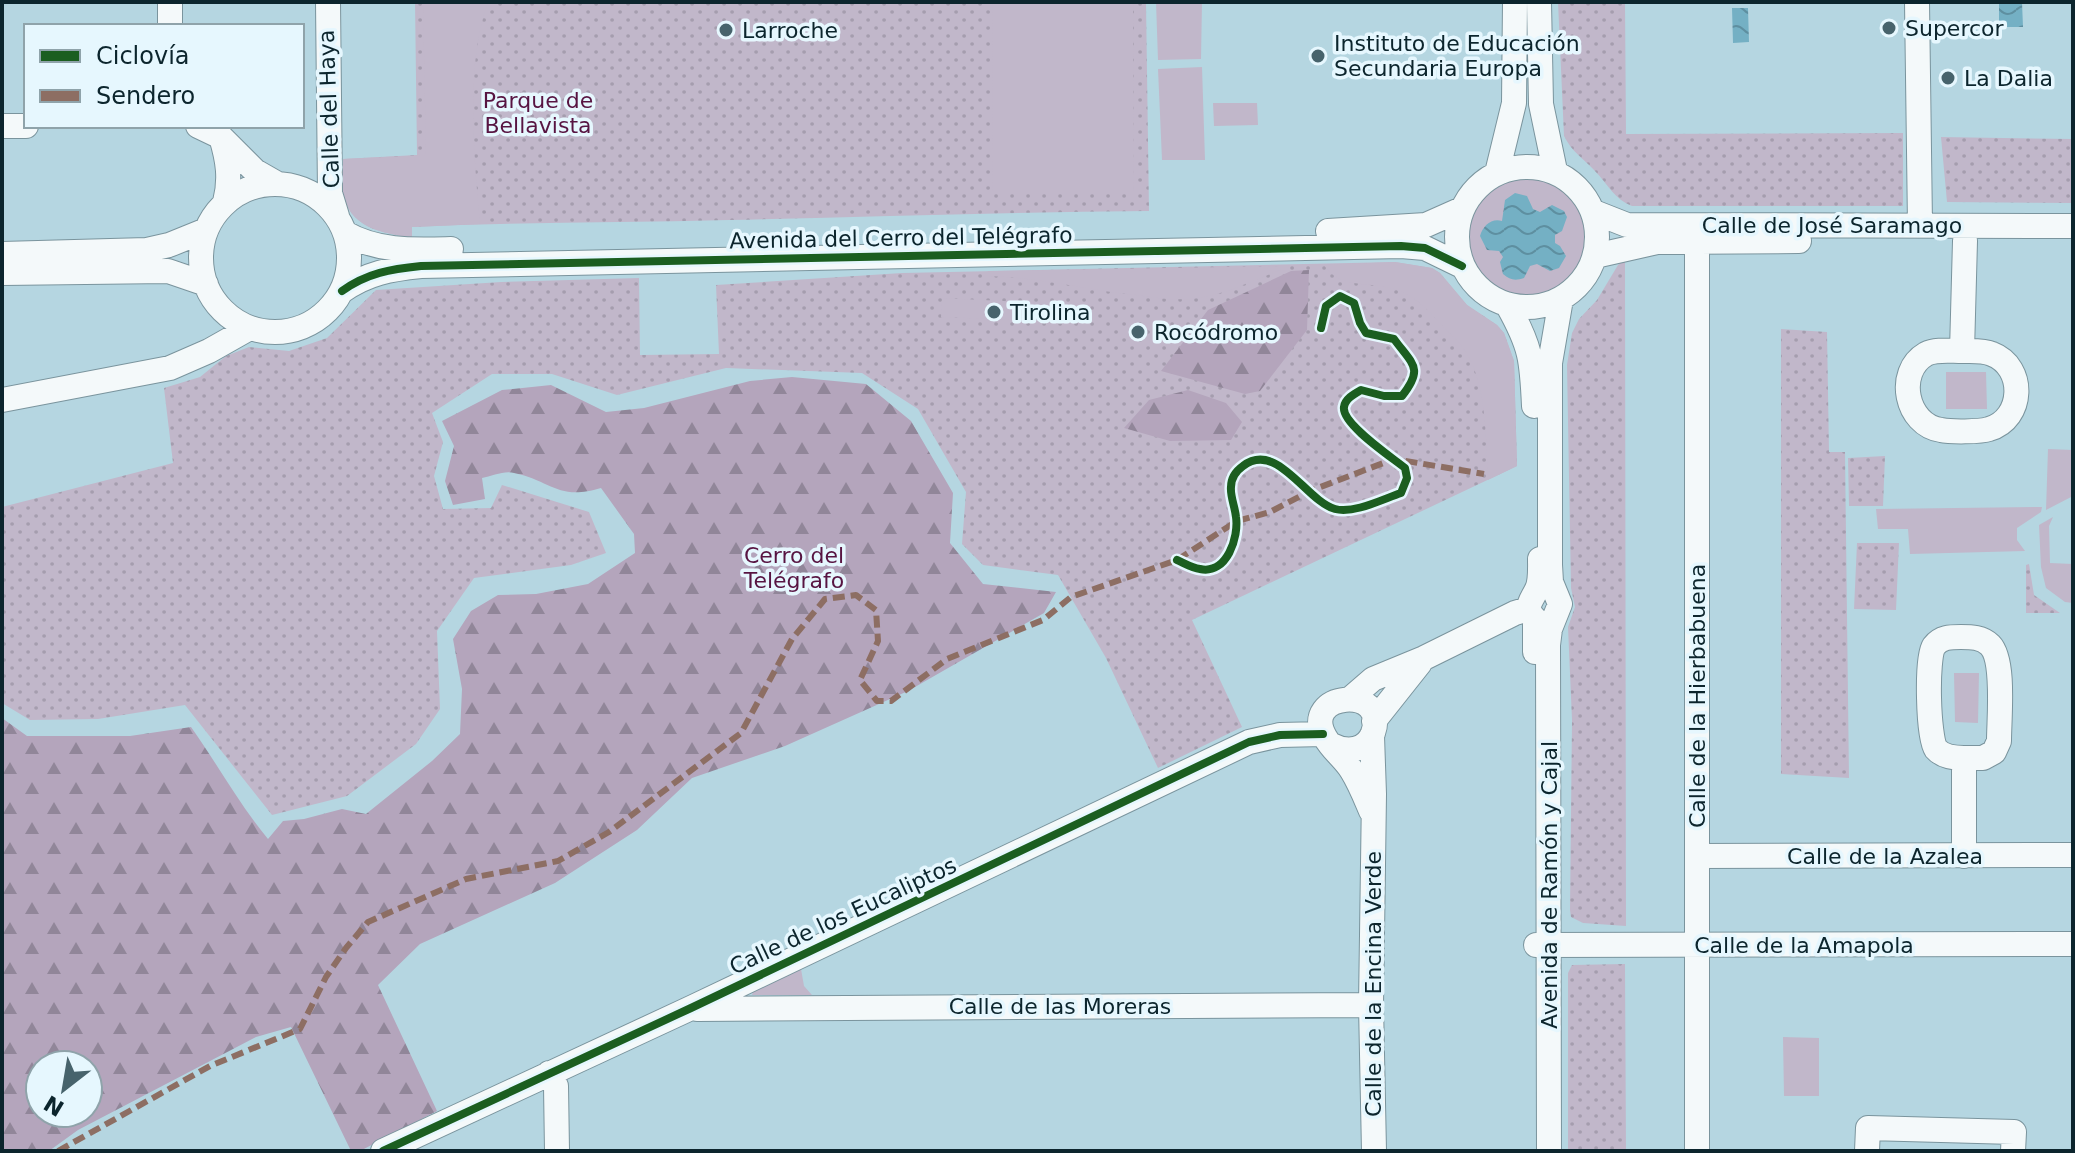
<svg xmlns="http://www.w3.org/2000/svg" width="2075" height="1153" viewBox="0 0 2075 1153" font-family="'DejaVu Sans',sans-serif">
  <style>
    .grass { fill: url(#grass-dots) }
    .forest { fill: url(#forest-firs); fill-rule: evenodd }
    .garden { fill: #c1b7ca }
    .water { fill: url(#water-waves) }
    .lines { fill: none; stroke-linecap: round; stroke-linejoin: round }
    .minor-casing { stroke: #7a949d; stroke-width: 26 }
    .minor { stroke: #f4f9fa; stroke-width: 24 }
    .quiet { stroke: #8d6e63; stroke-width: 6; stroke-dasharray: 12 6; stroke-linecap: butt }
    .cycleway-casing { stroke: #e6f7fe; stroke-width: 13 }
    .cycleway { stroke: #1b5e20; stroke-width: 8 }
    .poi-dot { fill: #47636c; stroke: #e6f7fe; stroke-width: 3 }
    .labels { text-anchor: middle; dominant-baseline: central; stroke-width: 7; stroke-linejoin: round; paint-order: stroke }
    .poi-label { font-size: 22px; fill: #0c252d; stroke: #e6f7fe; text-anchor: start }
    .park-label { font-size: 22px; fill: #571442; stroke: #e6f7fe }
    .street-label { font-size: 22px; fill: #0c252d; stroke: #e6f7fe }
  </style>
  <defs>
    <pattern id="grass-dots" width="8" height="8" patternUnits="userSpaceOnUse" patternTransform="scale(2)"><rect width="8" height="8" fill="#c1b7ca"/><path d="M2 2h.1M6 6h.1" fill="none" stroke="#a59dae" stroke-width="1.8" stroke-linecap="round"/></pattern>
    <pattern id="forest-firs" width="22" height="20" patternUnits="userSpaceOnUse" patternTransform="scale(2)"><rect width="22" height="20" fill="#b4a5bc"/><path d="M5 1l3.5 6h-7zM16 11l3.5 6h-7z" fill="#918699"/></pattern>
    <pattern id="water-waves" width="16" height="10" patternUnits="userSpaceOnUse" patternTransform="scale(2)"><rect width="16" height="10" fill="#74b0c4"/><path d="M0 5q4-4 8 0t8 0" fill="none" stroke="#5e8fa0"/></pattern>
  </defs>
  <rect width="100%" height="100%" fill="#b5d6e1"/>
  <path class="grass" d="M415,2h731l3,209c-140,1 -280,6 -420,9 -105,3 -211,2 -317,7v10c-29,-3 -65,-10 -69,-46 -2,-10 0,-22 0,-32l74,-4z
    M1558,2h67l1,132 277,-1v73h-271c-18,-7 -24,-22 -38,-36 -11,-12 -22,-18 -30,-34z
    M1941,137l132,2v64l-126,-1z
    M1625,258l1,668 -43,-3 -12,-6 -1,-7 2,-190 -4,-93 7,-20 -4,-19 -4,-223 5,-32 7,-14 18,-19 21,-35z
    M1395,262l37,6 8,5 27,32 30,20 7,8 10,28 3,105 -325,154 50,107 -84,41 -52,-110 -48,-83 -75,-10 -21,-21 4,-52 -48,-83 -56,-36 -136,-5 -109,27 -65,-21h-60l-60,39 11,29 -9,34 9,33 48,-1 11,-23 87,27 17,41 -35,12 -97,13 -37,53 3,78 -24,35 -69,52 -75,19 -87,-110 -87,14 -68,1 -28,-17v-196l171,-44 -9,-75 36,-11 26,-21 23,-9 40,4 38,-13 49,-48 125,-8 138,-4 1,77 79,-1 -3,-69 186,-12z
    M1781,329l46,3 2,120h16l4,326 -68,-4z
    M1885,456l-2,50h-34l-1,-48z
    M1857,543h42l-3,67 -42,-1z
    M2029,564l5,31 26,18h-34v-48z
    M1625,964l1,187h-58v-178l4,-8z"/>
  <path class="forest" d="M1309,270l-2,60 -47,61 -15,3 -84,-23 47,-61 83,-39z
    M792,377l74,7 45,37 42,72 -3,50 33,41 73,8 -12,21 -136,78 -123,55 -93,32 -55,52 -82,53 -135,61 -42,41 59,126 -77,40h-9l-60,-124 -35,10 -178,93 -29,21h-47v-433l25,18h103l61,-9c27,38 48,77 77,112l15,-18 21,-2 38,-10 24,5 66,-53 28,-27 2,-45 -9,-50 18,-28 27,-16 38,-1 52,-10 47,-31 -1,-19 -33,-46c-43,13 -49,-7 -87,-15 -9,-3 -22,3 -32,5l3,21 -32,6 -8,-24 9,-35 -12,-25 60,-31 49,-5 55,27 38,-4 106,-27zM40,1065h48v48h-48z
    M1188,390l38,13 16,19 -11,18 -61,1 -46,-13 25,-28z"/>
  <path class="garden" d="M423,2h65c-23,62 -14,155 -8,222l-68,3v10c-29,-3 -65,-10 -69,-46 -2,-10 0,-22 0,-32l83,-4z
    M992,2h141l1,191h-141z
    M1156,2h46l-1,57 -43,1z
    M1202,67l3,93h-43l-4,-91z
    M1213,103h44l1,22 -44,1z
    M1467 236a60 60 0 1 1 120 0a60 60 0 1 1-120 0Z
    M1395,262l37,6 8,5 27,32 30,20 7,8 10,28 3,105 -29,14c-2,-38 -1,-93 -21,-126 -6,-11 -19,-22 -28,-32 -15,-16 -27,-29 -49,-34 -24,-6 -51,0 -66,-23z
    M1281,266l-1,4c-26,10 -54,24 -82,28 -20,3 -42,0 -62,-3 -50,-5 -99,-18 -149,-19l1,-5z
    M942,298l104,5 -1,18 -104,-4z
    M1986,372l1,37h-41v-37z
    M2048,449l25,1v46l-27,14z
    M2042,507l-1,5 -24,16v12l8,11 -115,3 -2,-25h-30l-2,-20z
    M2053,517l-4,9 1,37 23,1v39l-8,-1 -19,-14 -5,-21 -2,-42z
    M1954,673h25l-1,50 -23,-1z
    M801,969l3,17 8,9h-60l1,-3z
    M1783,1037l36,1v58h-35z"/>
  <path class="water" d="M1999,2h23l1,25h-24z
    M1732,8h16l1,34 -16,1z
    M1515,193l12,3 6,13 7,3 12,-7 12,6 3,6 -5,14 -7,4v8l5,3 6,10 -7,12 -9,3 -13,-7 -7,2 -6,12c-9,3 -14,2 -21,-4l-3,-12 3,-5 -4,-6 -12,-1 -7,-14c3,-10 11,-18 22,-15l3,-21z"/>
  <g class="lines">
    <g class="minor-casing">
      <path id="minor" d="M328,2l2,191 7,23
        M1539,2l2,102 14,67
        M1917,2l3,223
        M170,26v-24
        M2,126h24
        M198,126l23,11 34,34 21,12
        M221,137c7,23 10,42 4,65
        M1457 237a70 70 0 1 1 140 0a70 70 0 1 1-140 0Z
        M1497,173l17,-70 1,-101
        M201 258a74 74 0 1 1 148 0a74 74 0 1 1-148 0Z
        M1594,212l33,13 446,1
        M1328,231l98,-6 36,-16
        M345,233c33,19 69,17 106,16
        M1697,242v909
        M2,254l145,-4 22,-5 37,-15
        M1595,256l62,-14 142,-1
        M2,273l166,-2 38,13
        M342,291c25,-18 49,-22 79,-25l980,-20 24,2 37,18
        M1508,306c23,41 24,54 26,100
        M1962,351c9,0 21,-1 30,3 34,13 32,65 -3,75 -9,3 -39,3 -48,1 -35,-5 -46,-58 -15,-76 10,-5 24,-3 36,-3l3,-110
        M2,400l168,-32 39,-17 39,-22
        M1535,652v-33c-11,-11 -5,-16 1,-28 5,-8 4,-23 4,-32
        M1351,698l22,-19 51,-21 91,-45 13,-4
        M1374,721l46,-58
        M1372,736l2,58 -3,211 3,146
        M1332,745c15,8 34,6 41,-12 17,-49 -74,-41 -48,4 7,13 20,22 27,34 8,13 13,26 19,40
        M1964,758c-10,0 -21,-1 -28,-9 -8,-12 -10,-91 -2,-103 7,-9 16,-9 27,-9 10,0 21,0 29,8 15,15 9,73 9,96l-5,11 -11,6h-19v98
        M1697,856l376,-1
        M1536,945l537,-1
        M697,1009l674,-4
        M549,1073l7,13 1,65
        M383,1151l308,-143 558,-266 31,-7 43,-1
        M1549,1151l-1,-506 2,-16 10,-25 -9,-22 -1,-17v-202l11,-64
        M1867,1151l1,-23 146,4 -1,19"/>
    </g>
    <use href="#minor" class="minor"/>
    <path class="quiet" d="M58,1151l152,-85 90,-37 26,-52 20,-29 22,-26 98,-43 92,-18 51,-29 132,-99 51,-94 33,-40 31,-4 20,15 2,31 -18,39 17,21h14l56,-42 96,-39 28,-23 106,-37 60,-39 33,-9 40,-21 84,-32 90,15"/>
    <g class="cycleway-casing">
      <path id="cycleway" d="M342,291c25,-18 49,-22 79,-25l980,-20 24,2 37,18
        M1177,560c7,3 15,8 23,9 27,6 39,-32 36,-52 -1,-10 -6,-21 -5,-30 0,-9 5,-16 12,-21 34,-26 63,35 92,43 19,5 48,-10 66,-16l6,-15 -2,-10c-12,-10 -64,-44 -61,-61 1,-8 10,-13 17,-17l23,6h18c22,-28 11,-31 -8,-57l-28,-6 -6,-10 -6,-20 -14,-7 -14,10 -5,22
        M383,1151l308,-143 558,-266 31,-7 43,-1"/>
    </g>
    <use href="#cycleway" class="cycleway"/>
  </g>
  <g class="poi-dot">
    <circle cx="1889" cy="28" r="8"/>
    <circle cx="726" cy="30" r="8"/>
    <circle cx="1318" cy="56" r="8"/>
    <circle cx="1948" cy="78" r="8"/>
    <circle cx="994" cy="312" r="8"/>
    <circle cx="1138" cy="332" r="8"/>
  </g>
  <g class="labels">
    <g class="poi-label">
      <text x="1905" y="28">Supercor</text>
      <text x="742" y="30">Larroche</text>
      <text x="1334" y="43">Instituto de Educación<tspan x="1334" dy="25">Secundaria Europa</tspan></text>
      <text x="1964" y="78">La Dalia</text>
      <text x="1010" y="312">Tirolina</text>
      <text x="1154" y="332">Rocódromo</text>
    </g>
    <g class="park-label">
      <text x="538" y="100">Parque de<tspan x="538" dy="25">Bellavista</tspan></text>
      <text x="794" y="555">Cerro del<tspan x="794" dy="25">Telégrafo</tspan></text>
    </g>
    <g class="street-label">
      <text transform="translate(329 109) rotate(-92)">Calle del Haya</text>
      <text x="1832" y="225">Calle de José Saramago</text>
      <text transform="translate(901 238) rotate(-1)">Avenida del Cerro del Telégrafo</text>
      <text transform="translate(1697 696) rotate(-90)">Calle de la Hierbabuena</text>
      <text x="1885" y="856">Calle de la Azalea</text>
      <text transform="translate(1549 885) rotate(-90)">Avenida de Ramón y Cajal</text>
      <text transform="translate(843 916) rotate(-25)">Calle de los Eucaliptos</text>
      <text x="1804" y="945">Calle de la Amapola</text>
      <text transform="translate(1373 984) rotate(-90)">Calle de la Encina Verde</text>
      <text x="1060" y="1006">Calle de las Moreras</text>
    </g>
  </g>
  <rect width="2075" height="1153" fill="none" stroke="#0c252d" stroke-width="8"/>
  <rect x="24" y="24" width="280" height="104" fill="#e6f7fe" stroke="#8fa3aa" stroke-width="2"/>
  <rect x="40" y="50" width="40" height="12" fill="#1b5e20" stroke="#8fa3aa" stroke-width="2"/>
  <text x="96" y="64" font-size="24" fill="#0c252d">Ciclovía</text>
  <rect x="40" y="90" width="40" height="12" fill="#8d6e63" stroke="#8fa3aa" stroke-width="2"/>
  <text x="96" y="104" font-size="24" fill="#0c252d">Sendero</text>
  <g transform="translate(64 1089) rotate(211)"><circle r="38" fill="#e6f7fe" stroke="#8fa3aa" stroke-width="2"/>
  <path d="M0-6L14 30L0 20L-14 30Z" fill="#47636c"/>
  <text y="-12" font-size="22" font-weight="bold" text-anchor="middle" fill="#0c252d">N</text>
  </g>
</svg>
